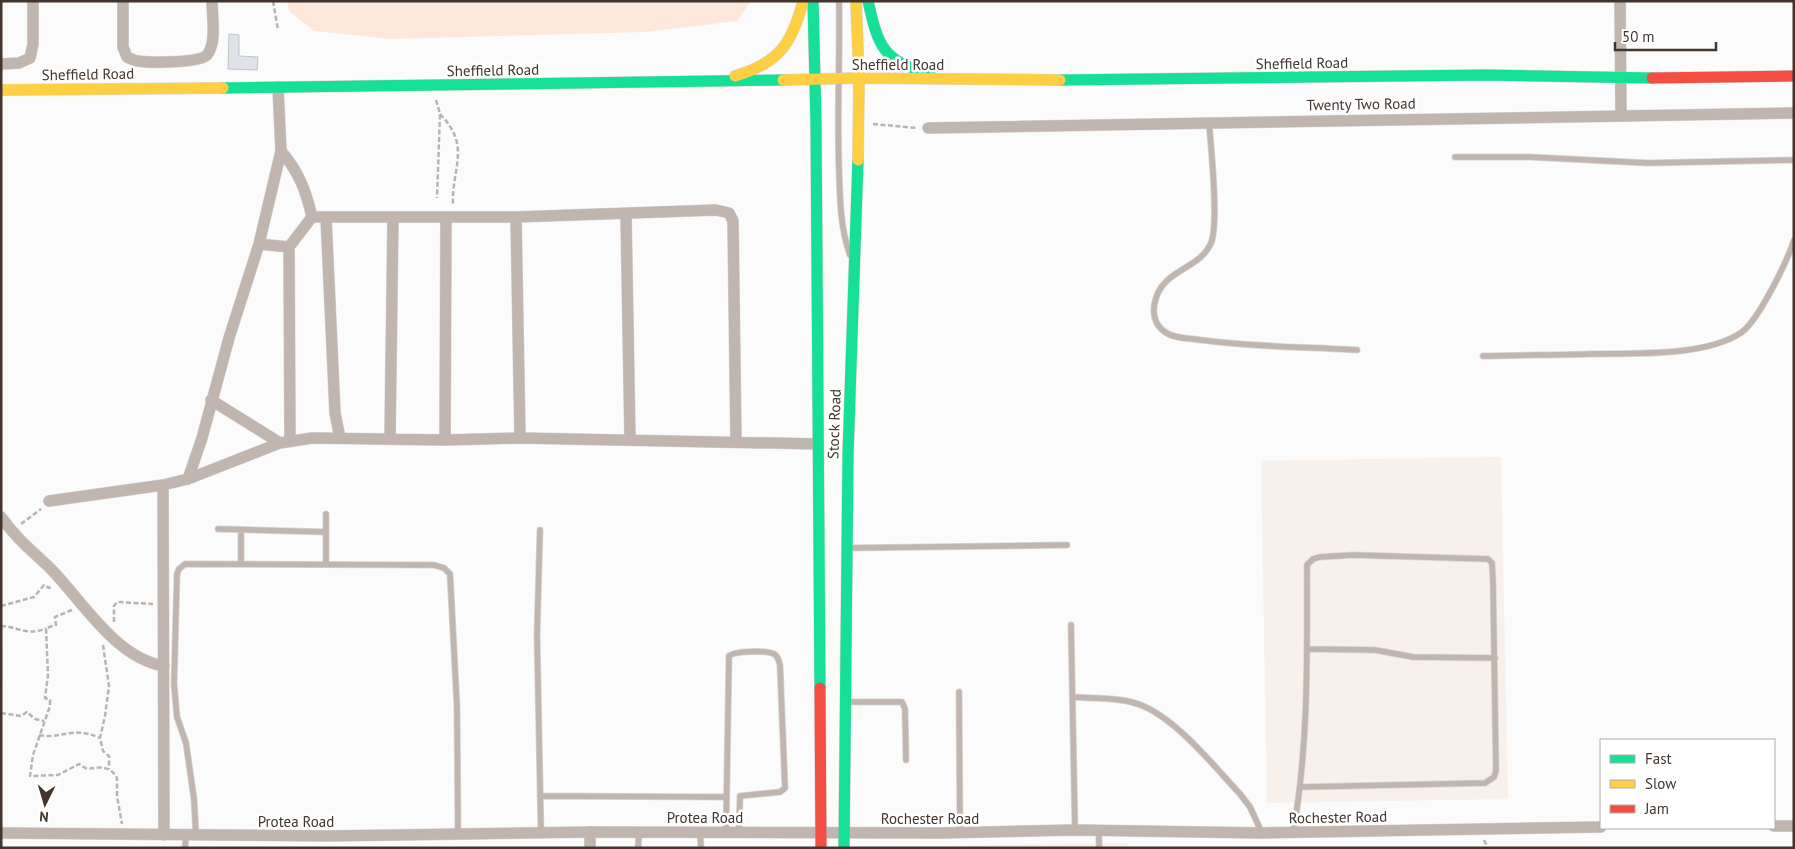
<svg xmlns="http://www.w3.org/2000/svg" width="1795" height="849" viewBox="0 0 1795 849" font-family="'PT Sans',sans-serif">
  <style>
    .built { fill: #f8f0ea }
    .green { fill: #fde8db }
    .building { fill: #dfe3e8; stroke: #c0c3c8 }
    .lines { fill: none; stroke-linecap: round; stroke-linejoin: round }
    .lane-casing { stroke: #dad7d6; stroke-width: 7 }
    .street-casing { stroke: #dad7d6; stroke-width: 12 }
    .fast-casing { stroke: #dad7d6; stroke-width: 12 }
    .slow-casing { stroke: #dad7d6; stroke-width: 12 }
    .jam-casing { stroke: #dad7d6; stroke-width: 12 }
    .path { stroke: #bab4af; stroke-width: 2.5; stroke-dasharray: 5 2.5; stroke-linecap: butt }
    .lane { stroke: #c0b5af; stroke-width: 5.5 }
    .street { stroke: #c0b5af; stroke-width: 11 }
    .fast { stroke: #16e098; stroke-width: 11 }
    .slow { stroke: #ffcf43; stroke-width: 11 }
    .jam { stroke: #f24e42; stroke-width: 11 }
    .labels { text-anchor: middle; dominant-baseline: central; stroke-width: 5; stroke-linejoin: round; paint-order: stroke }
    .street-label { font-size: 15px; fill: #41352e; stroke: #fff }
  </style>
  <rect width="100%" height="100%" fill="#fbfbfb"/>
  <path class="built" d="M1501,457l7,342 -241,4 -6,-342z
    M1128,843v5l-246,-1z"/>
  <path class="green" d="M287,1h464l-14,20 -90,11 -256,7 -77,-8 -25,-20z"/>
  <path class="building" d="M229,34l10,1v21l19,1 -1,13 -29,-1z"/>
  <g class="lines">
    <g class="lane-casing">
      <path id="lane" d="M839,1c1,56 -2,112 0,168 1,30 1,58 11,86
        M1209,122c2,26 10,101 2,121 -11,26 -46,26 -55,55 -4,12 -3,26 9,34 9,7 25,6 36,8 52,7 104,7 156,10
        M1455,157h74l119,6 146,-3
        M1483,356c36,-1 71,-1 106,-2 43,-1 118,3 153,-22 17,-13 45,-70 52,-92
        M326,514v50
        M218,529l108,3
        M540,530l-3,105 4,198
        M848,548l219,-3
        M241,563v-33
        M1071,625l4,205
        M1307,649l68,1 38,7 82,1
        M959,692l1,141
        M1074,697c22,2 48,0 69,9 34,14 72,61 97,88l10,13 12,26
        M846,702h56l3,7 1,51
        M540,796l186,1
        M726,831l3,-175c5,-5 38,-6 45,-2 4,2 5,7 6,11l5,123 -5,4 -40,4 -1,36
        M1099,831v17
        M700,832l1,16
        M1293,833c16,-89 14,-178 14,-268l6,-6 7,-2 33,-2 135,4 4,4 1,18 3,190 -2,6 -9,6 -184,4
        M196,836l-2,-37 -8,-56 -9,-26 -3,-33 3,-110 2,-5 6,-5 249,1 10,3 6,6 7,133 1,127
        M185,848l1,-13
        M638,848l1,-16"/>
    </g>
    <g class="street-casing">
      <path id="street" d="M123,1v46l4,10c3,1 7,4 11,4 11,2 62,2 69,-6 10,-12 5,-39 5,-54
        M1620,1l1,114
        M1,64l18,-1 11,-5 3,-14v-43
        M928,128l866,-15
        M281,151c18,21 25,40 31,66
        M626,214l4,226
        M326,217l9,196 5,25
        M516,217l4,221
        M259,244l30,3
        M211,400l69,43
        M390,438l3,-221
        M290,440l-1,-193 23,-30h204l200,-7 13,3 4,8 3,221
        M445,440l1,-223
        M188,479l14,-41 27,-100 30,-94 22,-93 -3,-64
        M163,485l1,350
        M49,501l114,-16 25,-6 92,-36 32,-5 133,2 75,-2 298,6
        M1,517c14,20 31,34 48,50 33,33 66,91 115,99
        M1774,826h20
        M590,832v16
        M1,833l326,3 263,-4 351,1 134,-3 187,3 339,-6"/>
    </g>
    <g class="fast-casing">
      <path id="fast" d="M813,1l3,122 4,565
        M868,1c10,45 15,61 62,72
        M1060,80l426,-5 166,3
        M223,88l560,-8
        M844,848l4,-394 10,-294"/>
    </g>
    <g class="slow-casing">
      <path id="slow" d="M856,1l3,77 -1,82
        M735,76c44,-13 57,-32 68,-75
        M783,80l76,-2 201,2
        M1,90l222,-2"/>
    </g>
    <g class="jam-casing">
      <path id="jam" d="M1652,78l142,-2
        M820,688l1,160"/>
    </g>
    <path class="path" d="M273,1l5,29
      M436,100l4,14 -3,84
      M440,114c32,33 11,54 13,92
      M873,124l44,4
      M21,524l20,-15
      M1,606l33,-9 10,-12 5,3 2,-2
      M72,610l-17,7 1,8 -10,3 2,47 -3,23 5,2v6l-17,49 -3,21 28,-1 21,-11 8,5c12,-2 23,-4 30,9v18l5,28
      M114,622v-16l3,-4 36,2
      M1,626c14,0 29,11 45,2
      M103,645l6,41 -4,30 -5,22 3,13 6,5v13
      M1,651v34
      M1,713l20,3 6,-4 8,7 9,2
      M39,735c23,5 32,-10 61,3
      M1484,840l4,8"/>
    <use href="#lane" class="lane"/>
    <use href="#street" class="street"/>
    <use href="#fast" class="fast"/>
    <use href="#slow" class="slow"/>
    <use href="#jam" class="jam"/>
  </g>
  <g class="labels">
    <g class="street-label">
      <text transform="translate(1302 63) rotate(-1)">Sheffield Road</text>
      <text x="898" y="64">Sheffield Road</text>
      <text transform="translate(493 70) rotate(-1)">Sheffield Road</text>
      <text transform="translate(88 74) rotate(-1)">Sheffield Road</text>
      <text transform="translate(1361 104) rotate(-1)">Twenty Two Road</text>
      <text transform="translate(834 424) rotate(-88)">Stock Road</text>
      <text x="705" y="817">Protea Road</text>
      <text transform="translate(1338 817) rotate(-1)">Rochester Road</text>
      <text x="930" y="818">Rochester Road</text>
      <text x="296" y="821">Protea Road</text>
    </g>
  </g>
  <rect width="1795" height="849" fill="none" stroke="#41352e" stroke-width="5"/>
  <rect x="1600" y="739" width="175" height="90" fill="#ffffff" stroke="#b3aeab"/>
  <rect x="1610" y="755" width="25" height="8" fill="#16e098" stroke="#b3aeab"/>
  <text x="1645" y="764" font-size="15" fill="#41352e">Fast</text>
  <rect x="1610" y="780" width="25" height="8" fill="#ffcf43" stroke="#b3aeab"/>
  <text x="1645" y="789" font-size="15" fill="#41352e">Slow</text>
  <rect x="1610" y="805" width="25" height="8" fill="#f24e42" stroke="#b3aeab"/>
  <text x="1645" y="814" font-size="15" fill="#41352e">Jam</text>
  <g transform="translate(45 804) rotate(185)" stroke="#ffffff" stroke-width="4" paint-order="stroke">
  <path d="M0-4L9 19L0 12L-9 19Z" fill="#41352e"/>
  <text y="-8" font-size="14" font-weight="bold" text-anchor="middle" fill="#41352e">N</text>
  </g>
  <path d="M1615 42v8h101v-8" fill="none" stroke="#41352e" stroke-width="2.5"/>
  <text x="1622" y="42" font-size="15" fill="#41352e" stroke="#ffffff" stroke-width="4" paint-order="stroke">50 m</text>
</svg>
